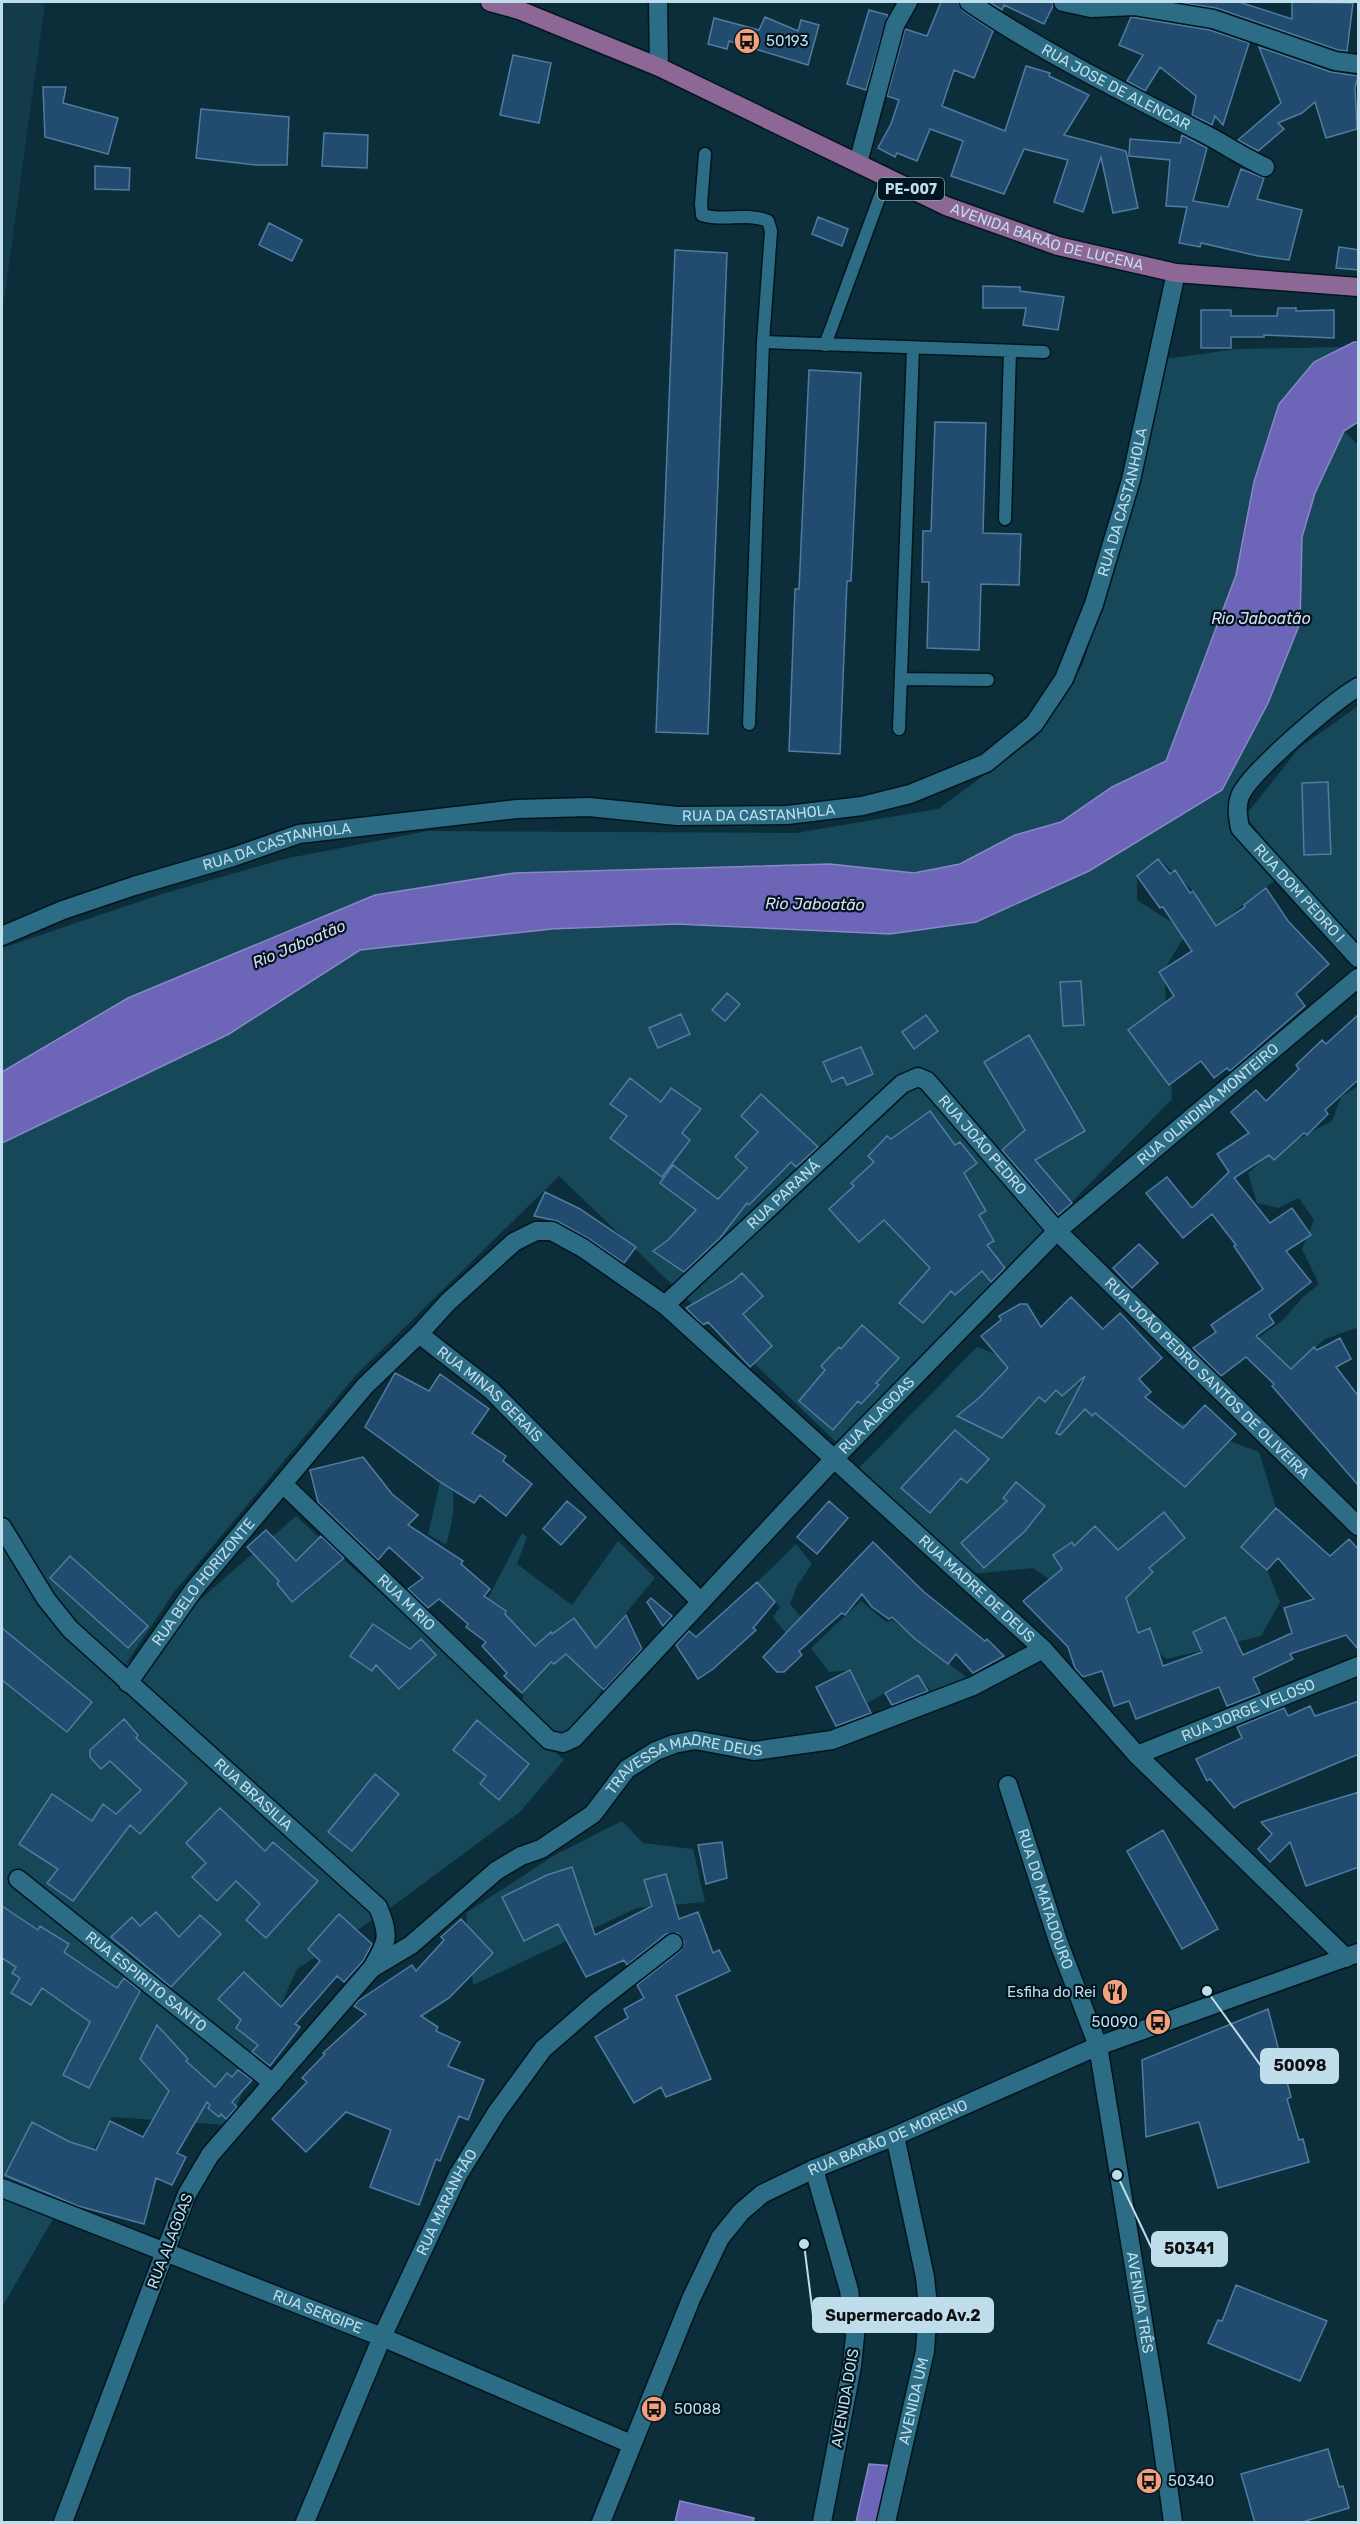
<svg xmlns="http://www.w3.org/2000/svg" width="1360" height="2524" viewBox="0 0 1360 2524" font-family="Rubik,sans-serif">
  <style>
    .built { fill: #133b49 }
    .green { fill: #16485a }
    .water { fill: #6d65b8; stroke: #8689c7; stroke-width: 1.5 }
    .building { fill: #224c6f; stroke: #517ca1; stroke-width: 1.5 }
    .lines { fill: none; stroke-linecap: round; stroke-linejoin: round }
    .service-casing { stroke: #03151c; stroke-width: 15 }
    .minor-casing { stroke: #03151c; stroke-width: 21 }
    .tertiary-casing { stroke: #03151c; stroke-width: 21 }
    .primary-casing { stroke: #03151c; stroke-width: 21 }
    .service { stroke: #2c6c84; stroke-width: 12 }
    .minor { stroke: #2c6c84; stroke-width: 18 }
    .tertiary { stroke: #2c6c84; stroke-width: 18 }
    .primary { stroke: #8d6896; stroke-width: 18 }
    .labels { text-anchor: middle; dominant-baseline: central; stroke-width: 4.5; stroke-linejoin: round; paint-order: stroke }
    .shield { fill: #00151f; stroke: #86a1ae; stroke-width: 1.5 }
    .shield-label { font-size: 14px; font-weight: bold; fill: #bfddeb }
    .poi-label { font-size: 15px; fill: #bfddeb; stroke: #00151f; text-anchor: start }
    .street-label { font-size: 15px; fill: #bfddeb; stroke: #00151f }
    .water-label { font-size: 16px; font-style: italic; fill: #dadaf1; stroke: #00151f }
    .leader { fill: none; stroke: #bfddeb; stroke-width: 2 }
    .callout-dot { fill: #bfddeb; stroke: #00151f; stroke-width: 2 }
    .callout { fill: #bfddeb; stroke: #bfddeb; stroke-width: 2 }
    .callout-label { font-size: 16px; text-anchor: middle; font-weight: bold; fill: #111 }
  </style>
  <rect width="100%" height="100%" fill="#0b2e3a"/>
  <path class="built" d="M2,2l43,1 -43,312z"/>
  <path class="green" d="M1346,347l-32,15 -35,42 -25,78 -18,93 -70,186 -54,26 -51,35 -46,13 -55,29 -46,9 -84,-9 -316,9 -512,199v-124l160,-54 122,-35 144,-28 368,2 142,-24 97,-71 47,-72 35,-110 48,-197 72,-10z
    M1344,431l14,14v233l-38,25 -80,81 -12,36 49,59 -61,47 -23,-35 -34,-32 -22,17v24l50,32 -23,38 8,129 -335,344 -278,-267 -202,198 -182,217 -50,74 171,-149 268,244 -44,52 -134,99 -89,58 -69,156 -116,-8 -110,190v-1164l227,-109 131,-84 175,-19 141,-7 214,10 86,-12 114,-51 132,-81 46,-87 32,-80 2,-86 13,-44z
    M1358,706v245l-113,-135 54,-68z
    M1358,1086v244l-2,-2 -31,11 -34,29 -33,-30 25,-18 20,-23 16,-13 -17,-35 12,-29 -15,-22 -21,10 -21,-5 -9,-30 19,-17 65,-35 9,-24z
    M977,1347l282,105 17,56 -34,39 25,23 13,32 -19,34 -94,23 -134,-91 -61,6 -114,-105z
    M448,1470c9,29 6,46 -2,75l-18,-11 12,-52z
    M522,1533l5,4 -10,27 55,41 46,-64 37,37 -43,52 -6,5 -6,65 -32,41 -14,-4 -32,-32 8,-64 -42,-43z
    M796,1544l16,20 -15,22 -7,18 18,21 -15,17 -20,-25 7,-10 -23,-25z
    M861,1601l25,21 6,-2 77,59 -35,15 -16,-19 -51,28 -17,-33 -21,2 -18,-24z
    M622,1821l21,22 50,6 12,53 -68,6 -164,77 -7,-72 89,-58z"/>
  <path class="water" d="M1354,342h4v80l-14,9 -29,62 -13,44 -2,86 -32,80 -46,87 -133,81 -113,51 -86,12 -214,-10 -124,5 -192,21 -131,84 -227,109v-71l126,-74 247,-103 139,-22 316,-9 84,9 46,-9 55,-29 46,-13 51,-35 54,-26 70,-186 18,-93 25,-78 35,-42z
    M869,2464l24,2 -13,56h-24z
    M680,2501l74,17 -1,4h-78z"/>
  <path class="building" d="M941,2h17l5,9 30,20 -19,47 -20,-8 -12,36 63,25 21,-65 24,7 -1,3 40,19 -25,40 62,16 12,57 -25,5 -12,-56 -18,55 -29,-10 14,-42 -44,-11 -20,45 -53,-18 12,-35 -33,-12 -13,32 -20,-8 -2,4 -17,-9 13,-24 8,-24 -12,-4 18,-67 22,7z
    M989,2h63l1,4 -9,18 -40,-19 -2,5z
    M1176,2h63l53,17v-17l61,1 -6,48 -9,-1 -122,-42z
    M869,10l19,5 -22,75 -19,-6z
    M765,17l33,14 3,-11 18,5 -11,40 -79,-24 -2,8 -19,-5 6,-26 45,12z
    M1131,17l79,13 39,13 -26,82 -8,-9 -3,9 -20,-10 4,-19 -36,-29 -15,24 -18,-10 16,-26 -24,-10z
    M1259,47l72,25 27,4 -3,12 2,41 -31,9 -11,-36 -13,11 -24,10 6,6 -26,22 -20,-11 43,-37z
    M513,55l38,8 -12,60 -39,-8z
    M43,87h23l-3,16 55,15 -10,36 -63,-17z
    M201,109l88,8 -2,48h-30l-61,-7z
    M324,133l44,2 -1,33 -45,-2z
    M1182,135l25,13 -14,53 35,6 13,-38 23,9 -7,21 45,11 -13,50 -31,-4 -57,-13 -1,4 -21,-4 8,-36 -21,-1 4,-46 -41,-4 1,-17 50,4z
    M95,166l35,2 -1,22 -34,-1z
    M818,217l30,12 -6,17 -30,-12z
    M269,223l33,17 -10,21 -33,-16z
    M1339,247l20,3v20l-23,-2z
    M675,250l52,3 -19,481 -52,-2z
    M983,286l37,1v4l44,6 -6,33 -35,-5 3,-17h-43z
    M1278,308h18v3l38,-1v28l-70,-3v2h-33v11h-30v-38h30v6h46z
    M809,370l52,3 -10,208h-4l-7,173 -51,-3 6,-162h4z
    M935,422l51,1 -3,110 38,1 -2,51 -38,-1 -2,66 -52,-2 2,-66h-7l1,-51h8z
    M1328,782l3,72 -27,1 -2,-72z
    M1158,859l12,15 5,-4 15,23 3,-2 23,35 29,-19 -1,-2 22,-17 22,33 41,43 -33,30 9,12 -75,65 -3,-3 -13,10 -13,-17 -32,24 -41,-55 46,-34 -15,-24 33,-21 -29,-44 -3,1 -23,-32z
    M1081,981l3,44 -21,1 -3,-44z
    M727,993l13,11 -15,17 -13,-11z
    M681,1014l9,20 -32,14 -9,-20z
    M1359,1014v65l-34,31 3,4 -21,21 -3,-2 -30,27 -5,-5 -35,23 36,45 22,-15 19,27 -25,16 25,31 -42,33 5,8 -18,13 35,33 23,-22 3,3 23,-12 11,21 -15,8 23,30v89l-87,-100 2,-2 -28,-27 -25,19 -28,-28 23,-16 -5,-7 52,-36 -29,-43 2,-1 -24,-31 -29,24 -37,-45 21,-16 25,31 37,-36 -12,-18 32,-21 -18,-21 25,-22 10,11 33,-32 -3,-4 26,-25 4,4z
    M926,1015l12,16 -24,18 -12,-17z
    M1029,1035l56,96 -50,29 37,43 -14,12 -56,-65 23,-20 -41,-68z
    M861,1047l12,27 -26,11 -4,-8 -11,5 -9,-20z
    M630,1078l31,24 10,-14 30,21 -19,24 8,7 -28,37 -52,-39 17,-22 -17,-12z
    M761,1094l57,53 -22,20 -5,-5 -42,43 -2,-2 -27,35 -36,34 -31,-21 15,-11 28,-30 -36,-27 13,-18 45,34 29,-31 -12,-11 23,-25 -17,-16z
    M930,1111l25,34 5,-3 17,21 -13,10 22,38 -7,4 15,26 -7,4 18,23 -14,14 -9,-11 -27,24 -4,-4 -28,32 -24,-20 31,-35 -46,-48 -25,22 -30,-33 25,-23 -3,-3 23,-21 -6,-6 19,-20 4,3z
    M545,1192l35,17 56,38 -12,16 -35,-24 -32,-18 -23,-5z
    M1139,1244l19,19 -26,25 -19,-20z
    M742,1273l21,23 -20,18 29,32 -22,21 -42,-45 -5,3 -17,-17 47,-27z
    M1071,1297l32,32 17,-16 42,45 -23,21 12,13 -6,5 38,31 22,-23 31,29 -51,53 -90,-74 -3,3 -7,-7 -25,26 -4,-2 29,-57 -23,20 -6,-6 -11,12 -6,-5 -37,41 -45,-22 23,-19 28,-29 -27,-32 20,-16 -2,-4 21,-12h7l14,23z
    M862,1325l37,33 -23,25 3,2 -18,19 -3,-3 -25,29 -34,-29 26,-31 -4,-4 18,-19 2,2z
    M395,1373l34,18 11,-17 49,35 -17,24 34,23 -3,5 29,23 -26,32 -26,-21 -6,8 -34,-21 -75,-55z
    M955,1430l34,29 -22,24 -6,-5 -31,35 -29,-25z
    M363,1457l29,37 26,21 -10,10 55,36 -2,3 29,25 -6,7 22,15 -1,3 30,32 16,-14 1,2 22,-16 22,30 30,-33 16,34 -38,41 -38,-36 -12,10 -3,-2 -29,31 -18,-17 3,-3 -25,-27 4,-4 -20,-15 2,-3 -29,-25 -11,9 -20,-19 15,-11 -34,-31 -11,13 -60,-58 -8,-32z
    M1016,1482l29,24 -20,25 -41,37 -23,-25 46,-42 -4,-3z
    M567,1501l19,16 -25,28 -18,-16z
    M829,1501l19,17 -31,36 -20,-17z
    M1276,1508l54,48 19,-17 10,11v100l-13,-15 -56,19 3,5 -40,19 7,15 -33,13 -8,-19 -83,32 -7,-18 -15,5 -12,-35 -19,6 -8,-9 -7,-21 -45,-46 39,-32 -9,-14 19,-13 2,4 21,-20 23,24 46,-38 21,26 -36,30 4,4 -27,26 12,35 12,-5 13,38 39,-14 -9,-20 32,-15 18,38 49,-22 -8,-25 30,-9 -36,-41 -11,12 -26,-23z
    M266,1530l30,31 25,-25 23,22 -52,44 -15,-18 2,-3 -32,-34z
    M873,1542l51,50 61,49 2,-2 17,17 -31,17 -17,-19 -8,10 -33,-25 -23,-22 -3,2 -17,-12 -10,-13 -17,21 -3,-2 -43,38 3,4 -18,17h-7l-14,-15z
    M70,1556l78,70 -20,22 -78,-70z
    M757,1582l18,20 -22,26 3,2 -43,39 -15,10 -22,-34 13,-14 7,6z
    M651,1598l21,18 -9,10 -16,-24z
    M373,1624l37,25 11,-10 15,16 -37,34 -23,-24 -4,6 -22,-15z
    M2,1628l90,74 -25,30 -65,-52z
    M850,1670l21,43 -35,13 -20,-39z
    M918,1675l10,16 -36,14 -7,-12z
    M1359,1701v53l-118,49 -7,5 -24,-29 -3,2 -11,-22 46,-21 -5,-11 47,-19 4,8 22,-10 5,10z
    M124,1719l14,16 -2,3 51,45 -47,51 -10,-9 -57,76 -26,-18 11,-14 -39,-25 33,-50 40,27 11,-17 13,10 25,-24 -31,-29 -9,8 -11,-12v-7z
    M477,1720l52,44 -30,36 -19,-16 6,-8 -33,-26z
    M375,1774l24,20 -47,57 -24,-19z
    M1359,1792v75l-53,19 -16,-44 -20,20 -12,-13 14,-15 -11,-12z
    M220,1808l45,43 8,-9 45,39 -52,57 -20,-18 14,-16 -24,-23 -19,20 -25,-24 14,-14 -20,-20z
    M1163,1830l55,99 -36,20 -55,-98z
    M722,1842l5,36 -21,6 -8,-39z
    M572,1867l23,68 57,-29 -8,-26 22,-6 13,45 19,-7 15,41 6,-3 11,21 -54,25 35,83 -45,18 -5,-10 -27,16 -39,-66 33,-19 -4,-9 20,-11 -7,-13 43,-34 4,-9 -6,-9 -12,1 -39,31 -3,-5 -38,17 -28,-53 -34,17 -22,-44 45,-22z
    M2,1906l36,24 2,-4 29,18 -5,8 53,36 7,-10 16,13 -51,97 -26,-13 27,-53 -48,-34 -11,17 -20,-12 9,-15 -8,-5 4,-6 -14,-9z
    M156,1912l23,25 21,-22 21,19 -50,53 -60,-50 21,-20 8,9z
    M339,1914l33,30 -1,2 -8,15 -19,21 -7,-6 -42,48 5,3 -30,39 -18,-14 6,-7 -22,-17 5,-8 -23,-21 26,-27 37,35 39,-46 -12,-12z
    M461,1919l32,34 -44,45 -28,18 17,11 -2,4 24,11 -12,24 36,14 -16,40 -9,-4 -19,45 -4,-2 -17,46 -49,-18 21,-57 -45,-18 -40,40 -34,-33 35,-37 -5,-4 23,-24 -2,-1 43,-39 -12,-8 4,-5 54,-36 4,6 28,-31 -3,-3z
    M1268,2009l23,88 -4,2 12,41 4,-1 6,23 -91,26 -19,-66 -53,15 -4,-77z
    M157,2025l31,34 -2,2 29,26 12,-14 5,4 6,-7 14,10 -20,22 5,5 -11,12 -5,-5 -2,3 -11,-9 2,-3 -3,-3 -30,51 9,4 -14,28 -16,-7 -12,46 -66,-18 -73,-31 27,-53 38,20 26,8 14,-29 33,16 26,-46 -29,-32z
    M1236,2285l91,36 -27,60 -92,-38 10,-23 4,1z
    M1328,2449l11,38 4,-1 6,22 -50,15h-44l-14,-49z"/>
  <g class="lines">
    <g class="service-casing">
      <path id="service" d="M705,154l-4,50 1,11c22,7 45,-3 66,6l3,10 -8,111 -14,382
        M763,342l281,10
        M825,345l62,-168
        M1005,519l5,-168
        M901,679l87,1
        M899,729l14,-381"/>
    </g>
    <g class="minor-casing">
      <g id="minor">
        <path d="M658,2l1,65"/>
        <path id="s1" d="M969,2c72,49 150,88 228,128 23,11 44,26 68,37"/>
        <path d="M1063,2l28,6 44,-2 78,13 122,42 23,3"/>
        <path d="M858,163l37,-138 13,-23"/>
        <path id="s2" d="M1358,687c-24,14 -108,85 -118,109 -4,11 -2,21 0,32l118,130"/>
        <path id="s3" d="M2,936l61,-26 71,-24 99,-29 66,-23 218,-25 72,-2 88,9 110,-1 75,-9 48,-12 76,-31 48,-39 30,-45 30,-75 37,-124 45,-207"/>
        <path id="s4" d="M665,1305l237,-221 16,-7 9,4 130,150 301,295"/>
        <path id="s5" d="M419,1334l72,56 210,212"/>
        <path id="s6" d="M283,1484l266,256 14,3 11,-5 260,-279 223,-228 301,-253"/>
        <path id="s7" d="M2,1527l44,72 24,30 308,278c12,29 10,34 -6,61l-162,187 -23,39 -124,328"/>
        <path id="s8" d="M128,1683l67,-95 170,-202 54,-52 29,-32 66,-60 22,-11h16l31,17 82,57 378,344 94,106 209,203"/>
        <path id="s9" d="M1137,1755l221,-89"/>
        <path id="s10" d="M1008,1785l50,156 40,105 60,367 15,109"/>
        <path id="s11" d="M18,1879l255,204"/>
        <path id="s12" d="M374,1967l37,-22 85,-74 25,-15 20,-7 52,-35 34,-45 29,-18 18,-7 21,-4 59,11 78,-11 141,-54 70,-37"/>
        <path id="s13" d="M2,2188l380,149 249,107"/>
        <path id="s14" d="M305,2522l77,-185 76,-162 39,-63 46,-63 54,-47 76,-59"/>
      </g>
    </g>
    <g class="tertiary-casing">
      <g id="tertiary">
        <path d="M814,2169l35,121 6,46 -3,30 -30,156"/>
        <path id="s15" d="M601,2522l90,-223 29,-61 21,-26 21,-18 52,-25 81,-33 203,-90 260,-93"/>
        <path id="s16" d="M886,2522l39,-171 3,-44 -3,-30 -30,-141"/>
      </g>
    </g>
    <g class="primary-casing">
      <g id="primary">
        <path id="s17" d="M490,2l29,8 140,57 287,139 112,40 118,27 182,14"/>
      </g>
    </g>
    <use href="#service" class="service"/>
    <use href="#minor" class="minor"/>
    <use href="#tertiary" class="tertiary"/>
    <use href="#primary" class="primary"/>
  </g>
  <defs>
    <g id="bus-disc" transform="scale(1.35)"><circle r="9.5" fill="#f1a17c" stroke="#00151f"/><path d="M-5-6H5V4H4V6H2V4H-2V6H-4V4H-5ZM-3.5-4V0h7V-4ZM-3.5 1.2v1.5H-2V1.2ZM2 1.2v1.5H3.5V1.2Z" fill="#111"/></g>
    <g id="restaurant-disc" transform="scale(1.35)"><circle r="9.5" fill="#f1a17c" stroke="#00151f"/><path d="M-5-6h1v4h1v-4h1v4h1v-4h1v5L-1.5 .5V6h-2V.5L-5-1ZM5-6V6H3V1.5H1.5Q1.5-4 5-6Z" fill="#111"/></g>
  </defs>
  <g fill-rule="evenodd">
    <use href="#bus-disc" x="747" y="41"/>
    <use href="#restaurant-disc" x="1115" y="1992"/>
    <use href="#bus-disc" x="1158" y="2022"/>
    <use href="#bus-disc" x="654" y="2409"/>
    <use href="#bus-disc" x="1149" y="2481"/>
  </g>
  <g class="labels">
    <rect class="shield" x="878" y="178" width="66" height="22" rx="4.5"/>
    <g class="shield-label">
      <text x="911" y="189">PE-007</text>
    </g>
    <g class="poi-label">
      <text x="766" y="41">50193</text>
      <text x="1096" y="1992" text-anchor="end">Esfiha do Rei</text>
      <text x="1138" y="2022" text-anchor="end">50090</text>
      <text x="674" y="2409">50088</text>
      <text x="1168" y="2481">50340</text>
    </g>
    <g class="street-label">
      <text stroke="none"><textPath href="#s1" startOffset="170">RUA JOSE DE ALENCAR</textPath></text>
      <text stroke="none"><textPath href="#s17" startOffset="606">AVENIDA BARÃO DE LUCENA</textPath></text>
      <text stroke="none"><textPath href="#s3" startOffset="1314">RUA DA CASTANHOLA</textPath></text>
      <text stroke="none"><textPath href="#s3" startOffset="776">RUA DA CASTANHOLA</textPath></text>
      <text stroke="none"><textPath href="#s3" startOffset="290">RUA DA CASTANHOLA</textPath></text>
      <text stroke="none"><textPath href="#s2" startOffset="282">RUA DOM PEDRO I</textPath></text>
      <text stroke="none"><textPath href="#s6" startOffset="1293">RUA OLINDINA MONTEIRO</textPath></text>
      <text stroke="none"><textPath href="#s4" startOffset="436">RUA JOÃO PEDRO</textPath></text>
      <text stroke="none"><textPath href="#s4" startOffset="162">RUA PARANÁ</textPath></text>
      <text stroke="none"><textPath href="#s4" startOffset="760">RUA JOÃO PEDRO SANTOS DE OLIVEIRA</textPath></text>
      <text stroke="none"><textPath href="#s5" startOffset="93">RUA MINAS GERAIS</textPath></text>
      <text stroke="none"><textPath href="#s6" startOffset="838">RUA ALAGOAS</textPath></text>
      <text stroke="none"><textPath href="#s8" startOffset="126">RUA BELO HORIZONTE</textPath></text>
      <text stroke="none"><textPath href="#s8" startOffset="1185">RUA MADRE DE DEUS</textPath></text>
      <text stroke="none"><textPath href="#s6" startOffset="171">RUA M RIO</textPath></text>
      <text stroke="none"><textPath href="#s9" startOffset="120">RUA JORGE VELOSO</textPath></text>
      <text stroke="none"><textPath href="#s12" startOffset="382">TRAVESSA MADRE DEUS</textPath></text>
      <text stroke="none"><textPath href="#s7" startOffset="370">RUA BRASILIA</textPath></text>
      <text stroke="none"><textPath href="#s10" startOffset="120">RUA DO MATADOURO</textPath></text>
      <text stroke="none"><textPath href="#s11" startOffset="164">RUA ESPIRITO SANTO</textPath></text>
      <text stroke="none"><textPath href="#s15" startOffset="507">RUA BARÃO DE MORENO</textPath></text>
      <text stroke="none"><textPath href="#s14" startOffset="350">RUA MARANHÃO</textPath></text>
      <text transform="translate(170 2241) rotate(-69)">RUA ALAGOAS</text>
      <text stroke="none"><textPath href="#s10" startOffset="536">AVENIDA TRÊS</textPath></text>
      <text stroke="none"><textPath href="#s13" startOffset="339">RUA SERGIPE</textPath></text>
      <text transform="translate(845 2398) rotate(-80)">AVENIDA DOIS</text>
      <text stroke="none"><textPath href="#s16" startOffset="124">AVENIDA UM</textPath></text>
    </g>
    <g class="water-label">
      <text x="1261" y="618">Rio Jaboatão</text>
      <text transform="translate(815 904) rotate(1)">Rio Jaboatão</text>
      <text transform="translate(299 944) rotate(-23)">Rio Jaboatão</text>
    </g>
  </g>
  <path class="leader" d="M1207 1991L1261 2066M1117 2175L1152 2249M804 2244L813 2315"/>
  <g class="callout-dot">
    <circle cx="1207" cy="1991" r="6"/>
    <circle cx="1117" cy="2175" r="6"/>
    <circle cx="804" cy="2244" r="6"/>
  </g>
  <g class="callout">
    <rect x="1261" y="2049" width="77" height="34" rx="6"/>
    <rect x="1152" y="2232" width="75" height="34" rx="6"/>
    <rect x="813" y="2298" width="180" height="34" rx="6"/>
  </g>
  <g class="callout-label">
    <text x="1300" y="2071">50098</text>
    <text x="1189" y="2254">50341</text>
    <text x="903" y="2321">Supermercado Av.2</text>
  </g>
  <rect width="1360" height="2524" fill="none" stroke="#bfddeb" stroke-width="6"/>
</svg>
